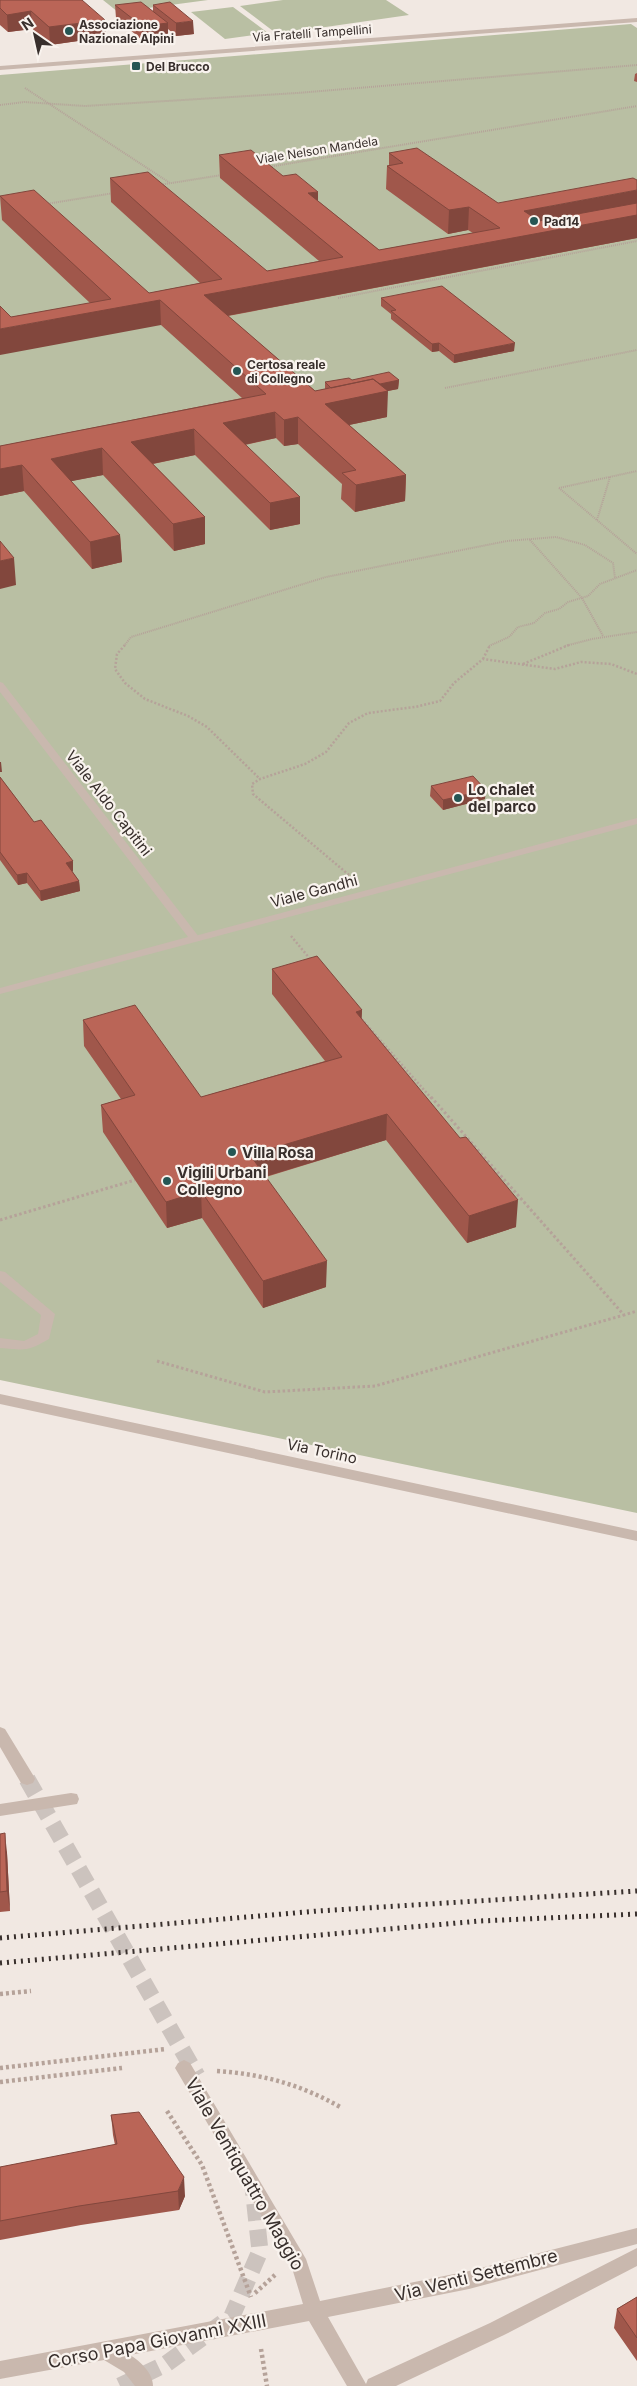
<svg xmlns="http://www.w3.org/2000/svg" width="637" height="2386" viewBox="0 0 637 2386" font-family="Inter,sans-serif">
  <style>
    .green { fill: #b9bfa3 }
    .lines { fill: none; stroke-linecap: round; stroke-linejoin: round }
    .tertiary-tunnel { stroke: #ccc3be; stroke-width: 17; stroke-dasharray: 17 9; stroke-linecap: butt }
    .path-far3 { stroke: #b5a299; stroke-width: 2; stroke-dasharray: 1 1; stroke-linecap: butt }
    .path-far2 { stroke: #b5a299; stroke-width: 2.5; stroke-dasharray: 2 2; stroke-linecap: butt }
    .path-far1 { stroke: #b5a299; stroke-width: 3; stroke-dasharray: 2.5 2.5; stroke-linecap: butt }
    .path { stroke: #b5a299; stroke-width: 4.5; stroke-dasharray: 3 3; stroke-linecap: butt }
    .service { fill: #c9b8ae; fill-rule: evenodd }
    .pedestrian { fill: #c9b8ae; fill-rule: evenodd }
    .minor { fill: #c9b8ae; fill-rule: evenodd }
    .tertiary { fill: #c9b8ae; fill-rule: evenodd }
    .rail { stroke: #382f2c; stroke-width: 5; stroke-dasharray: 2 5; stroke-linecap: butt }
    .wall { fill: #a0574b }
    .shaded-wall { fill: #82473d }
    .building { fill: #ba6557; stroke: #82473d }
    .poi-dot { fill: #255654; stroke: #f9f3ee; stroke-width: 2 }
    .labels { text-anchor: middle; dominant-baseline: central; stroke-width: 4.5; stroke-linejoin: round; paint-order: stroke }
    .far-poi-label { font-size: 12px; font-weight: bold; fill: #382f2c; stroke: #f9f3ee; text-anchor: start }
    .far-street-label { font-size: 12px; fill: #382f2c; stroke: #f9f3ee }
    .poi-label { font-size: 15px; font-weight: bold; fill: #382f2c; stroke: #f9f3ee; text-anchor: start }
    .street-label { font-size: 15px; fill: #382f2c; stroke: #f9f3ee }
    .near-street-label { font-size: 18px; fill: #382f2c; stroke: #f9f3ee }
  </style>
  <rect width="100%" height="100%" fill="#f1e8e2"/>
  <path class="green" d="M103,0h105l-90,12z
    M283,0h103l23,15 -132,19 -37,-28z
    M233,7l35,26 -43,6 -34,-27z
    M631,24l6,4v1485l-637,-133v-1305z"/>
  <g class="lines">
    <path class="tertiary-tunnel" d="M27,1779l170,297
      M120,2386l46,-22 66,-48 28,-65 -7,-64"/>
    <path class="path-far3" d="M25,88l145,95
      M0,105l24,-3 61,4 212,-13 340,-28
      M268,167l369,-61
      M159,185l63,-10
      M46,204l68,-11
      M338,298l299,-57
      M445,388l192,-38
      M559,488l78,66
      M559,488l78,-17
      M597,520l13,-43
      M530,540l52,58 21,38
      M124,646l7,-9 195,-60 181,-36 49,-4 29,8 28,18 2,15
      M489,646l20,-9 9,-10 16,-4 11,-10 14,-4 9,-7 20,-6 12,-12 37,-14
      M565,646l27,-7 45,-7"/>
    <path class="path-far2" d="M125,645l-8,9 -2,15 10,14 20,16 43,17 19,11 53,52
      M483,659l7,-14
      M523,664l46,-19
      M349,875l-96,-81 -1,-10 8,-5 45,-15 21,-12 23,-29 19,-10 47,-6 25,-6 14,-18 29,-24 72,10 26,-7 30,2 26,10
      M291,936l20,24
      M359,1016l73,83"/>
    <path class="path-far1" d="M431,1097l193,218 13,-4
      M0,1220l135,-40
      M157,1361l108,31 110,-6 249,-71"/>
    <path class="path" d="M0,1994l31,-3
      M0,2068l166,-19
      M217,2071c46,3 85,14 125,37
      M0,2082l122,-14
      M167,2111l35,54 49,132
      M255,2293l20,-18
      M261,2349l6,37"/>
    <path class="service" d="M0,1271l5,1 50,42 -6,25c-22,13 -24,11 -49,9v-10l24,3 14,-7 3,-19 -41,-33z
      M71,1793l6,1 2,5 -2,5 -77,12v-12z"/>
    <path class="pedestrian" d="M637,818v6l-438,117h-8l-2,-2 2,-2z"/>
    <path class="minor" d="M0,682l3,1 196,254 2,2 -2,2 -199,53v-6l188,-51 -188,-245z
      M184,2060l6,3 116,196 14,42 149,-30 168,-43v16l-168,45 -141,28 38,67 2,-5 122,-56 147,-75v18l-133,69 -108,51h-49l-38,-65 -179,34c10,6 23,18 23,31h-18l-11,-14 -20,-12 -104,19v-18l303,-57 -11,-36 -114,-195 -3,-5 3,-5z"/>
    <path class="tertiary" d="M637,18v4l-637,48v-4z
      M0,1394l637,137v10l-637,-137z
      M0,1727l5,2 28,46 2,4 -2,4 -6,2 -6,-2 -21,-36z"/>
    <path class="rail" d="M0,1938l318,-27 319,-20
      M0,1963l480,-42 157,-7"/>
  </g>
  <path class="wall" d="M0,0l106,37 -56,8 -18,-16 -24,3 -8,-7z
    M115,5l38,6v-6l41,29 -18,2 -8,-7v7l-26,4 -26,-22z
    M637,73v9l-3,-1 1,-7z
    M389,153l109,50 139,12v23l-409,78 87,75 10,-2v-7l27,-2h47l-1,9 -11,2v26l-38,8 57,50 -1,26 -50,11 -14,-13 1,-15 -44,-40 -14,2 -8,-8 -31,7 55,52v27l-30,6 -75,-75 -42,9 52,53v27l-31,7 -71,-76 -32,6 49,54 2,27 -30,7 -68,-78 -24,5v-50l242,-48 -81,-73 -150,-8 79,-14 -88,-83 -2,-24 149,97 51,-10 -89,-81 -1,-24 157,93 52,-10 -99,-83 -1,-23 64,21 35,25 61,49 94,-17 -5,-3 -20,4 -62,-45 1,-23 2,-1z
    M381,298l133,53 -60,12 -15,-12 -7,1 -41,-33v-5l-10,-8z
    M0,777l34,45 39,49h-1l7,10 1,10 -39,10 -14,-18 -9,2 -18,-25z
    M431,786l54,13 -42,11 -13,-14z
    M272,969l90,41 -1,9 155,208 -49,16 -81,-103 -120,37 60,110 -63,21 -61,-90 -35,10 -64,-96 -2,-27 20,-6 -37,-53 -1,-26 118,77 124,-36 -53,-67z
    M0,1834l7,19 3,58 -10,1z
    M111,2115l74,81 -6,14 -98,15 -81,15v-73l115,-22 -2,-10z
    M637,2297v64l-23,-33 3,-19z"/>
  <path class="shaded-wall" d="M31,11l1,18 -24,3 -1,-17z
    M105,20l1,17 -56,8 -1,-18z
    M193,21l1,13 -18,2v-13z
    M168,23v13l-26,4v-14z
    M637,190v23l-115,22 2,-24z
    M318,192v23l-10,-22z
    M469,207l-1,23 -20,4 1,-24z
    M637,215v23l-432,82 -1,-25z
    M160,300l1,25 -161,30v-26z
    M439,343v8l-7,1v-8z
    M515,343l-1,8 -60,12v-8z
    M399,380l-1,9 -45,9 35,-7 -1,26 -62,13v-26l13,-11z
    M275,412l1,26 -53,11v-26z
    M298,417v27l-14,2v-26z
    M194,429l1,26 -63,13 -1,-26z
    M102,448l1,27 -51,10 -1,-26z
    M22,465l2,26 -24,5v-27z
    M406,475l-1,26 -50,11 1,-27z
    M300,497v27l-30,6v-27z
    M205,517v27l-31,7 -1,-27z
    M120,535l2,27 -30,7 -2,-27z
    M14,558l2,27 -16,4v-28z
    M0,762h1l1,10h-2z
    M486,790l-1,9 -42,11v-10z
    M73,861v10l-6,2 -1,-10z
    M27,873v10l-9,2 -1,-10z
    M79,881l1,10 -39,10 -1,-10z
    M362,1010l-1,26 -5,-24z
    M387,1114l-1,26 -135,41 -1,-26z
    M201,1191l1,27 -35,10 -1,-26z
    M518,1200l-2,27 -49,16 2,-27z
    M327,1261l-1,26 -63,21v-27z
    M5,1833l2,20 3,58 -3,-20z
    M184,2177l1,19 -6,14 -1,-19z"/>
  <path class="building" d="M0,0h82l23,20 -56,7 -18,-16 -24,4 -7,-7z
    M141,2l27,21 -26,3 -27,-21z
    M170,2l23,19 -17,2 -23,-18z
    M417,148l81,55 135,-25 4,2v10l-113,21 15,10 98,-18v12l-433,80 111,96 58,-12 15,12 -63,13 81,71 -50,10 -14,-12 14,-3 -58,-53 -14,3 -9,-8 -52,11 77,74 -30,6 -76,-74 -63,13 74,75 -32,7 -71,-76 -51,11 69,76 -30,7 -68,-77 -22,4v-23l266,-52 -106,-94 -160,29v-23l11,11 100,-18 -111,-103 34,-6 115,103 73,-14 -112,-101 38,-6 119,99 76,-14 -124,-102 32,-5 32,26 13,-2 22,18 -10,1 71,57 121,-22 -31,-21 -20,3 -62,-44 16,-3 -14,-10z
    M442,286l73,57 -61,12 -15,-12 -7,1 -41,-33 5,-1 -15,-12z
    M389,372l10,8 -19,4 -7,-5 -42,9 -6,-6 24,-4 3,2z
    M0,541l14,17 -14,3z
    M473,776l13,14 -43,10 -12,-14z
    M0,777l34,45 7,-2 32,41 -7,2 13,18 -39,10 -13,-18 -10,2 -17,-23z
    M317,956l45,54 -6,2 104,126 6,-1 52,63 -49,16 -82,-102 -137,41 77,106 -64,20 -62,-90 -35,11 -65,-97 34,-10 -52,-75 52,-15 66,92 141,-40 -70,-88z
    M5,1833l2,58 -7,1v-58z
    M139,2112l45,65 -6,14 -99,15 -79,15v-54l117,-23 -6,-29z
    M637,2297v41l-20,-29z"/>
  <g class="poi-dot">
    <circle cx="69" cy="31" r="5"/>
    <rect x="131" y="61" width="10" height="10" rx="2.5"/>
    <circle cx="534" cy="221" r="5"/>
    <circle cx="237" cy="371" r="5"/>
    <circle cx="458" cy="798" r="5"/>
    <circle cx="232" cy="1152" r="5"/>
    <circle cx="167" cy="1181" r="5"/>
  </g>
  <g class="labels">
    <g class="far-poi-label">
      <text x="79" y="24">Associazione<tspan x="79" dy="14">Nazionale Alpini</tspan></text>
      <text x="146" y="66">Del Brucco</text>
      <text x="544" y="221">Pad14</text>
      <text x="247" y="364">Certosa reale<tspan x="247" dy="14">di Collegno</tspan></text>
    </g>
    <g class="far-street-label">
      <text transform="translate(312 33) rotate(-4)">Via Fratelli Tampellini</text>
      <text transform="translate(317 150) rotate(-9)">Viale Nelson Mandela</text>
    </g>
    <g class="poi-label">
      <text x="468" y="789">Lo chalet<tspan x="468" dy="17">del parco</tspan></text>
      <text x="242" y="1152">Villa Rosa</text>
      <text x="177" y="1172">Vigili Urbani<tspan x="177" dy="17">Collegno</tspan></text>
    </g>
    <g class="street-label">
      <text transform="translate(109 803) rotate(52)">Viale Aldo Capitini</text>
      <text transform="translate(314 891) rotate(-15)">Viale Gandhi</text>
      <text transform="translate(322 1451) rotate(12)">Via Torino</text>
    </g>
    <g class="near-street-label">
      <text transform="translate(245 2174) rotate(60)">Viale Ventiquattro Maggio</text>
      <text transform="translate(476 2275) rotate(-14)">Via Venti Settembre</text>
      <text transform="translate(157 2341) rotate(-11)">Corso Papa Giovanni XXIII</text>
    </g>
  </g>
  <g transform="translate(35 35) rotate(326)" stroke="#f9f3ee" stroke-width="4" paint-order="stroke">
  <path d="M0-4L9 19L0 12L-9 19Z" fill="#382f2c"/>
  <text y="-8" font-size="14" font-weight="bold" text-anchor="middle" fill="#382f2c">N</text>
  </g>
</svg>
